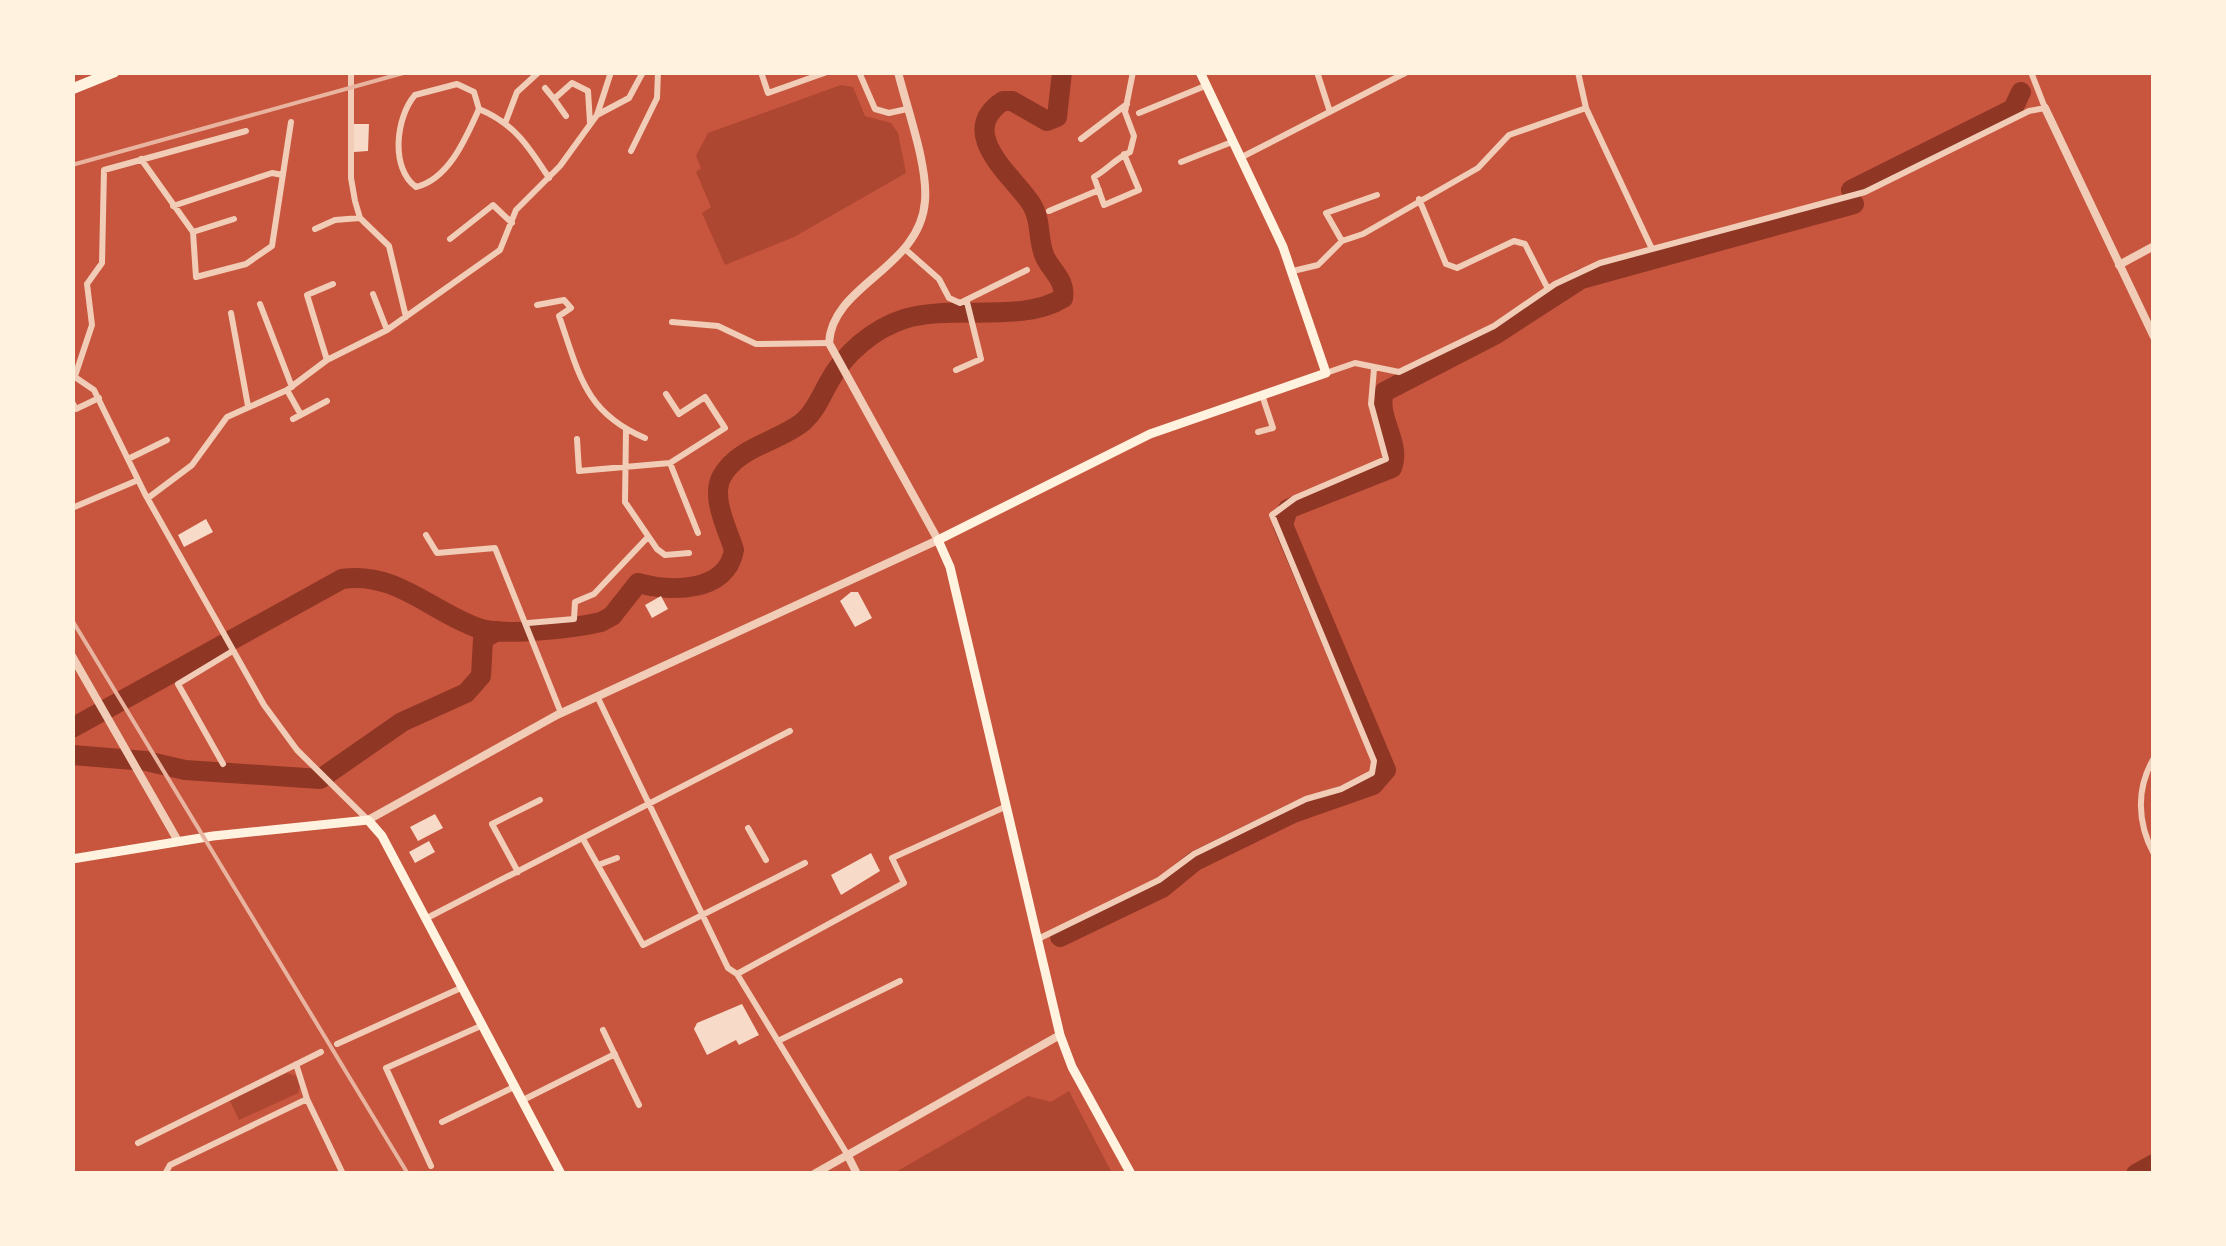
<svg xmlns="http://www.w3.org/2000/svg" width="2226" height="1246" viewBox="0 0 2226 1246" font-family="'Varela Round',sans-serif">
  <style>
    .green { fill: #ae4732 }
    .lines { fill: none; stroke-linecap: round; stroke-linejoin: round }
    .river { stroke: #8f3625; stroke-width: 20 }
    .building { fill: #f7dbc8 }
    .minor { stroke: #f1ccb7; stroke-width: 6 }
    .tertiary { stroke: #f1ccb7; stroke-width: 8 }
    .secondary { stroke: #fff3e0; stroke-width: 9 }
    .motorway { stroke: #fff3e0; stroke-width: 11 }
    .rail { stroke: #e9b49f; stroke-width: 4 }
  </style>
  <rect width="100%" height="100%" fill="#c8553d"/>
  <path class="green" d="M841,85l12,2 12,29 26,7 7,10 8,40 -112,64 -69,28 -23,-52 9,-6 -15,-35 5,-4 -5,-12 12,-23z
    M287,1073l10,3 4,9 -3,8 -59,27 -10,-21z
    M1069,1091l43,82h-218l134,-77 23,6z"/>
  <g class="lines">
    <path class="river" d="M1851,190l162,-81 8,-17
      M72,728l270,-149c54,-8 88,32 136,49 24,9 97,0 123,-6l11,-6 26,-33c32,9 89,10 96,-33 -6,-20 -24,-53 -12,-74 17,-30 57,-34 82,-55 12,-11 17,-25 25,-39 15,-28 44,-53 75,-63 46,-15 118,5 159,-21 3,-18 -11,-26 -18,-41 -8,-17 -3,-36 -13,-52 -16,-27 -78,-71 -29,-104h9l35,20 10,-4 5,-45
      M72,755l74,6 39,9 135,9 82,-57 64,-29 15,-17 2,-37 14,-8
      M1060,937l102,-49 33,-27 98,-48 80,-28 13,-15 -103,-245 5,-16 104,-41c10,-25 -16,-50 -8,-76l112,-58 85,-55 273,-75
      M2136,1174l18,-10"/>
  </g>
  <path class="building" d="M354,124h15l-1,27 -14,1z
    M206,519l7,13 -29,15 -6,-12z
    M851,592h7l14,26 -17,9 -15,-26z
    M661,596l7,13 -16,9 -7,-13z
    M435,814l8,14 -25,13 -8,-14z
    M429,841l6,11 -20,11 -6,-11z
    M871,853l9,18 -39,24 -10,-20z
    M742,1004l17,31 -20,10 -3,-5 -29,15 -13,-26 3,-6z"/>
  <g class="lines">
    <path class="minor" d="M351,72v106l4,23 5,17 29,28 17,71
      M761,72l7,21 59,-21
      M859,72l16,37 14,4 18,-4
      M1317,72l13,40
      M1578,72l8,36 66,141
      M457,84l17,8 5,17c-13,29 -30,70 -63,78 -26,-19 -20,-70 -1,-92z
      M545,88l9,11 18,-16 16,8 2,32
      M554,99l12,17
      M479,109c36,15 50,38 70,69
      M1139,113l66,-27
      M597,115l32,-17 14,-26
      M506,121l11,-29 22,-20
      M1081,139l46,-35
      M631,151l26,-53 1,-26
      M1124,154l15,36 -35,15 -10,-28c14,-8 21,-18 36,-25l4,-16 -9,-24 8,-40
      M1240,158l167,-86
      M141,159l52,73 3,45 50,-13 26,-18 19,-124
      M1181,162l51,-20
      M1419,199l27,65 11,4 57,-27 11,3 23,45
      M173,206l99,-33 11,2
      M1049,211l50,-21
      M315,229l20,-9 25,-2
      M193,232l41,-13
      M450,239l43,-34 19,18
      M1342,241l-16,-28 51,-18
      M905,249l34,30 10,19 11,5 67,-33
      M1293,271l25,-6 24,-24 21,-7 115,-66 31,-33 77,-27
      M373,294l14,36
      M260,304l32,83
      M537,305l27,-5 7,8 -12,8c20,57 25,96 86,122
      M231,313l17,93
      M672,322l46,4 38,18 73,-1
      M327,360l-20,-65 26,-11
      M956,370l25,-11 -14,-57
      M1326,373l29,-10 44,9 95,-46 61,-42 45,-21 265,-71 164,-81 16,-3 -14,-36
      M72,375l22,15 51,104 119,211 33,45 70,69
      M75,376l17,-51 -5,-41 15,-21 2,-93 142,-39
      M287,390l14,25
      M72,402l4,7 23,-11
      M293,419l34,-18
      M626,430l-1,72 32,47 8,6 24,-2
      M1258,432l15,-4 -11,-33
      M577,439l2,32 91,-8 55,-35 -20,-31 -26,17 -13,-20
      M128,459l39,-19
      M670,463l28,70
      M148,498l44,-33 35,-48 60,-27 40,-30 60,-30 113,-80 16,-40 44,-44 37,-51 14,-43
      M72,508l66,-28
      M426,535l11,18 58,-5 66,165
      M528,623l46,-4 1,-17 19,-8 53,-56
      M597,696l131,272 9,6
      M2154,758c-18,30 -17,65 0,96
      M223,764l-45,-80 53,-32
      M748,828l18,32
      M583,839l60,106 162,-82
      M598,865l19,-7
      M518,872l-26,-48 48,-24
      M427,918l363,-187
      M1040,938l119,-58 35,-26 112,-55 35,-10 31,-16 2,-12 -102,-246 23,-17 91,-39 -15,-55 3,-35
      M603,1030l36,75
      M778,1041l122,-60
      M337,1044l126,-57
      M296,1064l11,35
      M523,1100l92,-46
      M442,1122l74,-36
      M138,1143l183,-91
      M847,1154l-110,-180 167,-91 -12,-25 115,-52
      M431,1166l-45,-98 97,-43
      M165,1174l5,-9 137,-66 36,75"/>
    <path class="tertiary" d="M2045,108l109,229
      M2119,265l35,-19
      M72,656l106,185
      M368,820l189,-105 381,-175 -109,-197c3,-59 91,-74 96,-142 3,-36 -18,-92 -27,-129
      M847,1154l10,20
      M814,1174l246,-139"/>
    <path class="secondary" d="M72,859l141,-23 155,-16 14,16 179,338
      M1131,1174l-59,-107 -12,-32 -110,-468 -12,-27 212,-106 176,-61 -43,-126 -83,-175"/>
    <path class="motorway" d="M72,89l42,-17"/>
    <path class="rail" d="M72,165l335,-93
      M72,620l336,554"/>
  </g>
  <rect width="2226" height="1246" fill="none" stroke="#fff3e0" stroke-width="150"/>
</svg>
